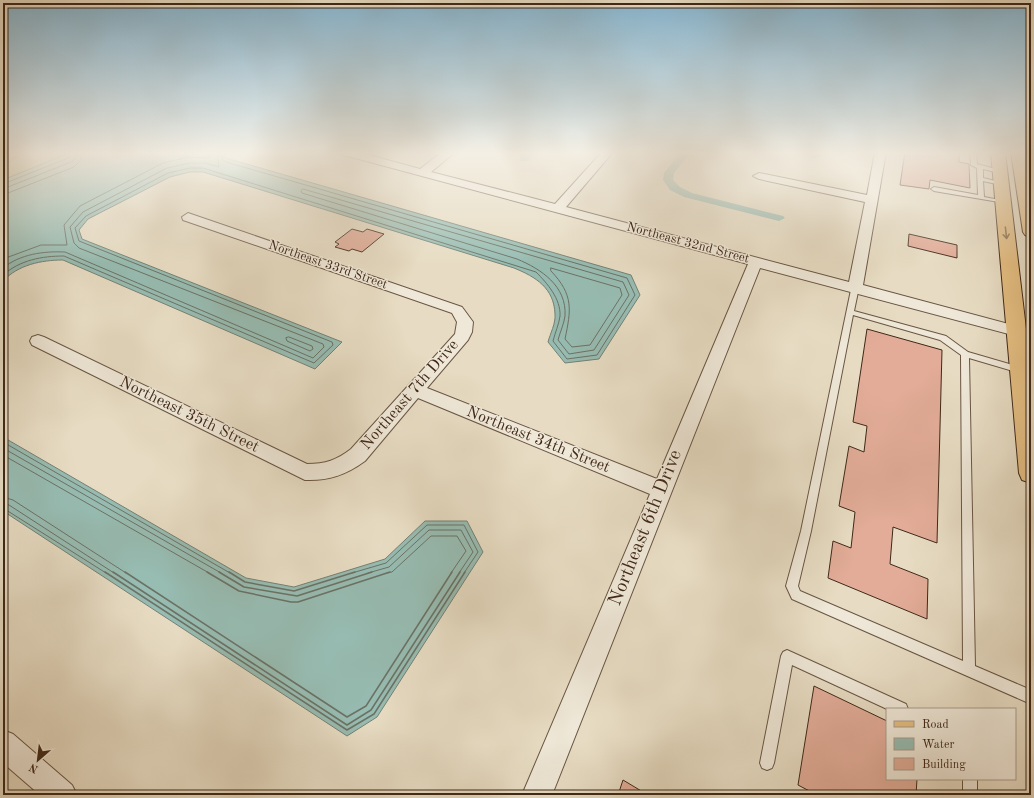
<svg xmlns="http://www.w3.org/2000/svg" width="1034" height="798" viewBox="0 0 1034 798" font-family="'Old Standard TT',serif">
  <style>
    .green { fill: #bdbe8e; stroke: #7e7353 }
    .water { fill: #97bcb2; stroke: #748174 }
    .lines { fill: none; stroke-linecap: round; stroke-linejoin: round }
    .shore-far1 { stroke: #6b7265; stroke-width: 1 }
    .shore { stroke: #6b7265; stroke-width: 1.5 }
    .canal { fill: #97bcb2; fill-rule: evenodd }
    .building { fill: #e2ac98; stroke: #3f2818 }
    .lane-casing { stroke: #695543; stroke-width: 2 }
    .street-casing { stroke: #695543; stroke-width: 2 }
    .primary-casing { stroke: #3f2818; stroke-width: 2 }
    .path { stroke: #3f2818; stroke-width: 1.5; stroke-dasharray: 0.5 1.5; stroke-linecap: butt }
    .lane { fill: #efe8d8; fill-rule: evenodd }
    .street { fill: #efe8d8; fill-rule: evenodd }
    .primary { fill: #e4be82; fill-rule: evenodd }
    .oneway { stroke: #896c48 }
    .labels { text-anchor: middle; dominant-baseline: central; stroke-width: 3; stroke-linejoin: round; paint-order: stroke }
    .far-street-label { font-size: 13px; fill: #3f2818; stroke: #efe8d8 }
    .street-label { font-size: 16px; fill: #3f2818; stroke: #efe8d8 }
    .near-street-label { font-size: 19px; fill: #3f2818; stroke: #efe8d8 }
  </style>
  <rect width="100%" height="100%" fill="#e7dcc3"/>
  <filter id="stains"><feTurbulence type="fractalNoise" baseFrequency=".005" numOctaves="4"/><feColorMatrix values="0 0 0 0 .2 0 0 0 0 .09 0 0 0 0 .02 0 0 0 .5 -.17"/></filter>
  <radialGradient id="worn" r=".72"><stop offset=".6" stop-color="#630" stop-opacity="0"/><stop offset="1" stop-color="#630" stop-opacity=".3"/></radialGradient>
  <path class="green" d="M3,152h69l-69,28z"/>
  <path class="water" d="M72,152h154v6l405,117 9,20 -41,64 -34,4 -17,-21c2,-8 8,-19 7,-28 -1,-26 -19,-37 -41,-46l-311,-96h-13l-20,5 -82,42 -9,11 3,9 260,103 -27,27 -252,-109c-22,0 -45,5 -60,21v-101z
    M3,437l243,141 48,9 91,-28 40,-38h42l16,31 -106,165 -30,19 -344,-225z"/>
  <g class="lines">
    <path class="shore-far1" d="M3,184l65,-26 3,-6
      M3,189l68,-27 4,-3 1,-7
      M303,189l320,93 6,13 -35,55 -25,4 -11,-14c2,-8 6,-16 7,-24 2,-30 -24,-47 -48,-57l-215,-66 -1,-2z
      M3,195l71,-28 7,-7 1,-8
      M3,259l38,-14h26l-3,-20 16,-19 83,-43 26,-6 20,1 2,-6
      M3,268c17,-14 41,-17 62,-16l248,106 11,-11 -1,-3 -244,-96 -5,-5 -4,-16 13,-15 84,-44 23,-5h15l14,4 -2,-15
      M551,268l69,20 2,7 -32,50 -18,2 -7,-8c6,-29 9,-44 -14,-68z
      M3,275c17,-15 39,-19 61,-19l250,107 19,-18 -1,-3 -253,-101 -4,-13 11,-12 82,-43 22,-5h13l333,104c11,11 25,27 24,44 -1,8 -5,17 -7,25l14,18 30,-4 38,-60 -8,-17 -401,-116 -4,-3v-7
      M289,337l23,9 1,3 -3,2 -23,-10 -1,-3z
      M3,442l227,131
      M3,448l218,125
      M3,455l206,118
      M3,497l10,3 113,73
      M3,503l6,2 105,68
      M3,508l103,65
      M352,573l34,-10 41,-38h37l14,27 -14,21
      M368,573l21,-6 40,-37h32l12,22 -14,21
      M387,573l5,-1 39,-36h26l9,15 -15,22"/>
    <path class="shore" d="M105,572l242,158 27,-16 91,-142
      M113,572l234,153 24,-15 89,-138
      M125,572l222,145 19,-11 86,-134
      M207,572l32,19 52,11h7l92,-30
      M219,572l25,15 53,9 75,-24
      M229,572l16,10 49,9 61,-19"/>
    <path class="canal" d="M525,152h11l-8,9h-8l-1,-2z
      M681,152h10l-17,21 -1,7 7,7 12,6 91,23 2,2 -6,3 -95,-24 -14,-7 -7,-10 1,-7z
      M795,152h18l8,4 -5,3z"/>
  </g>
  <path class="building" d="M905,152h54v10l10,2 1,24 -40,-8 -1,9 -29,-4z
    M352,229l11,3 4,-3 17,5 -22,18 -10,-3 -3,2 -14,-4 4,-3 -4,-2z
    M909,234l48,11v13l-49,-12z
    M867,329l75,21 -5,193 -44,-16 -3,37 38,15 -1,40 -99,-41 5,-37 18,7 4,-36 -16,-6 10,-60 15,6 3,-26 -14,-4z
    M814,686l73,35v58h30l-1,16h-99l-19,-10z
    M623,780l25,15h-30z"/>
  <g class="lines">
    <g class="lane-casing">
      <path id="lane" d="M970,152h6l1,12 26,7 -3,2 -17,-4v9l21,5 -3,2 -18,-4 1,16 21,4v2l-71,-12 -3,-2 3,-2 44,8 -1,-27 -6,-3z
        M852,285h6l1,2 -5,24 92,25 22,16 55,16 1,2 -4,3 -51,-15 6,308 56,24v14l-239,-105 -6,-13 15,-55zM853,315l87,25 21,15 2,306 -163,-70 -2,-5 13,-55z
        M787,650l119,54 2,5h-21l-95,-44 -18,98 -2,5 -5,2 -5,-2 -2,-5 21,-107 2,-4z
        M963,779h14v16h-14z"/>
    </g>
    <g class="street-casing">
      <path id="street" d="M339,152h19l62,17 22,-17h13l-24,20 124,32 47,-52h11l-47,55 283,75 16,-80 -106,-23 -6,-3 6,-3 108,22 8,-43h11l-23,133 168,45v10l-271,-72 -208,527h-30l128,-301 -232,-96 -53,63c-19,14 -37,20 -60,19l-273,-135 -2,-4 2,-4 6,-2 6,2 263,127c18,0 30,-4 44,-15l104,-115 2,-12 -5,-9 -269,-93 -1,-3 6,-4 274,94 11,15 -1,10 -4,8 -41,48 230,91 91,-215 -408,-110z
        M3,730l10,4 59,51 5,10h-37l-37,-32z"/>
    </g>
    <g class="primary-casing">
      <path id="primary" d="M991,152h14l26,219v112l-9,-3 -3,-7z
        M1011,152h14l6,35v50l-6,-2 -2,-3z"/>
    </g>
    <path class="path" d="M3,164l7,-2 11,-10"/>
    <use href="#lane" class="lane"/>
    <use href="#street" class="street"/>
    <use href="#primary" class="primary"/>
  </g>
  <defs><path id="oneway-shaft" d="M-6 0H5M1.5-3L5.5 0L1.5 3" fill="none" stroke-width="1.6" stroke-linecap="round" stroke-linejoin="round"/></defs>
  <use class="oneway" href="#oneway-shaft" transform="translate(1006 233) rotate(84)"/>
  <linearGradient id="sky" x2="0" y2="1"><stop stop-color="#87b7d2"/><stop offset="0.58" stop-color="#f4efe4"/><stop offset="1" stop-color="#f4efe4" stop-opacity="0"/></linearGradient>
  <rect width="1034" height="264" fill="url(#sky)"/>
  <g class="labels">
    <g class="far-street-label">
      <text transform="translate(688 243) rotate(15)">Northeast 32nd Street</text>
      <text transform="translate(328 265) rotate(19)">Northeast 33rd Street</text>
    </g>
    <g class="street-label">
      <text transform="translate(410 395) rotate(-49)">Northeast 7th Drive</text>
      <text transform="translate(189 415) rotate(26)">Northeast 35th Street</text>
      <text transform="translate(538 440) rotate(22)">Northeast 34th Street</text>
    </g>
    <g class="near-street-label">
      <text transform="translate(646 528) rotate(-68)">Northeast 6th Drive</text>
    </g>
  </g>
  <rect width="1034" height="798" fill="none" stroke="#e7dcc3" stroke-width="16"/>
  <rect x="4" y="4" width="1026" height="790" fill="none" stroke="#3f2818" stroke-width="2"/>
  <rect x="8" y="8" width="1018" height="782" fill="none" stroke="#3f2818"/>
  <rect x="886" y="708" width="130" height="72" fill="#efe8d8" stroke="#a99b8b"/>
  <rect x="894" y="721" width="20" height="6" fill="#e4be82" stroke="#a99b8b"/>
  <text x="922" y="728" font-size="12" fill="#3f2818">Road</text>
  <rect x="894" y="738" width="20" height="12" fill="#97bcb2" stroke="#a99b8b"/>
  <text x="922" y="748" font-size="12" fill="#3f2818">Water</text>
  <rect x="894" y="758" width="20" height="12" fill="#e2ac98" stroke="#a99b8b"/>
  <text x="922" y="768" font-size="12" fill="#3f2818">Building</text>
  <g transform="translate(38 760) rotate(208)" stroke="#efe8d8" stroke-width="3" paint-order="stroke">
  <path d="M0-3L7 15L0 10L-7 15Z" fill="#3f2818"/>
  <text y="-6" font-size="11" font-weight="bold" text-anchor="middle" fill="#3f2818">N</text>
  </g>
  <rect width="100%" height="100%" filter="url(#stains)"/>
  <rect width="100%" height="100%" fill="url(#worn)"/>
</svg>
